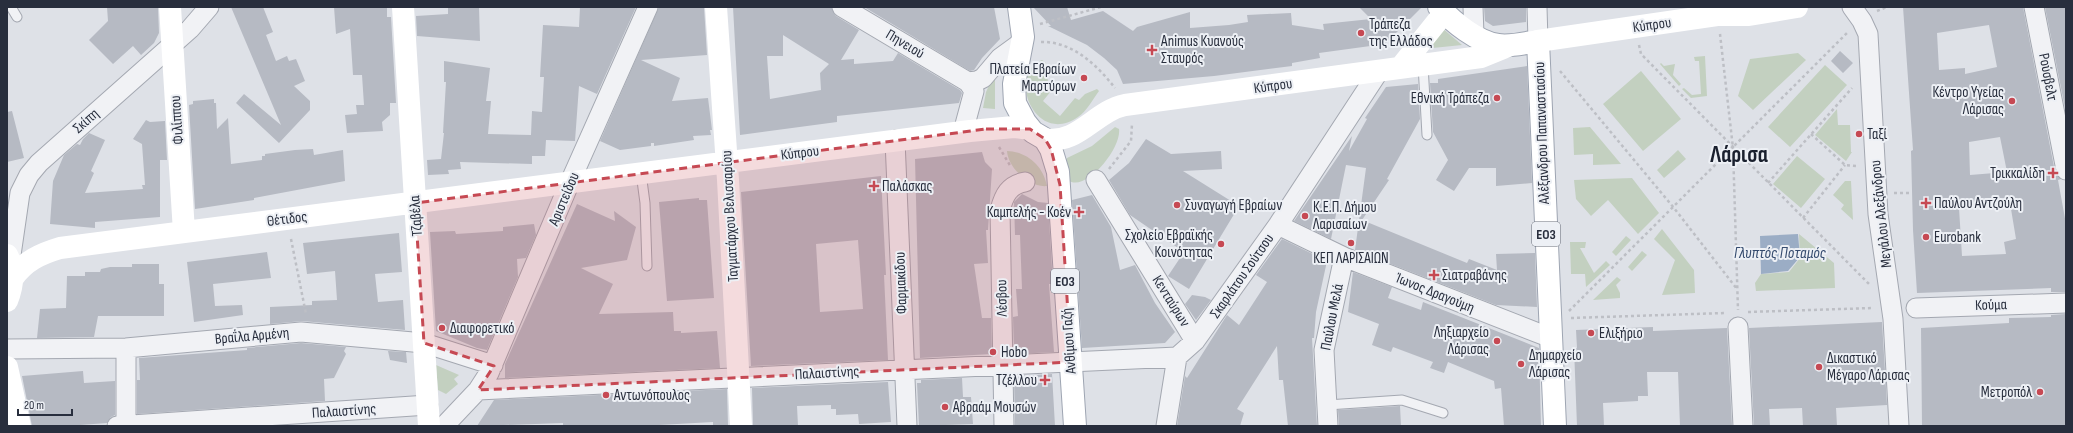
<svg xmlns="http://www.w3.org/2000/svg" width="2073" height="433" viewBox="0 0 2073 433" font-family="'Sofia Sans Condensed',sans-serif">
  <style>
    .green { fill: #c3d0c0 }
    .water { fill: #9badc5 }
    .building { fill: #b6bac3; fill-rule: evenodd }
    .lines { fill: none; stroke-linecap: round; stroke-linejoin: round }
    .lane-casing { stroke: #a4a8b1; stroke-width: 11 }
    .street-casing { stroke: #a4a8b1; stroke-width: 21 }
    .primary-casing { stroke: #9ea5b2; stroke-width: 24 }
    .path { stroke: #bdbfc5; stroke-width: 2.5; stroke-dasharray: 3 3; stroke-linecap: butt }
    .lane { stroke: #f1f2f5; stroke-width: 9 }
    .street { stroke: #f1f2f5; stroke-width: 19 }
    .secondary { stroke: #fff; stroke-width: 22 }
    .primary { stroke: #fff; stroke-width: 22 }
    .marked { fill: #c64953; fill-opacity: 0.2; stroke: #c64953; stroke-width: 3; stroke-dasharray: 8 5; stroke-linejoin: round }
    .poi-dot { fill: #c64953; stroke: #edf0f5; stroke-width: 1.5 }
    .labels { text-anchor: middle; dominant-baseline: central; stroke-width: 4; stroke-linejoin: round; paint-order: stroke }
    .shield { fill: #edf0f5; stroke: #636874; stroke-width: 1 }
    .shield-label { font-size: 14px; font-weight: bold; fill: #282e3d }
    .poi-label { font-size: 15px; fill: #282e3d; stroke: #edf0f5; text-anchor: start }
    .street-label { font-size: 15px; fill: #282e3d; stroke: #edf0f5 }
    .water-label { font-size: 16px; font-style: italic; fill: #354b6e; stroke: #edf0f5 }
    .town-label { font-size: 23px; font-weight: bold; fill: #1a202e; stroke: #edf0f5 }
  </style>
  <rect width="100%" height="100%" fill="#dee1e7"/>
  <path class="green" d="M1441,27l21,18 -39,4z
    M1798,53l8,7 -53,50 -15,-14 12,-37z
    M1705,56l2,40 -16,2 -9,-9 2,-1 8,7 9,-1 -2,-33h-4l-1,-4z
    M1042,60l4,3 2,19 7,4 -12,15 17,15 15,-18 4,2 6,-6 12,-5 2,2c-6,8 -13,21 -21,26 -43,30 -72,-43 -36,-57z
    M1661,63l3,3 11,-2 -2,11 8,9 -2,2 -19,-22z
    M1825,65l22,20 -57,62 -22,-20z
    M1641,71l40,48 -38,32 -40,-47z
    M993,77l2,1v31l-12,-1 3,-16z
    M1837,109l1,16h12l1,27h1l-6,9 -31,-26z
    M1115,127l4,2c3,19 -34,65 -51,51l-3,-19 2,-3 25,-12z
    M1590,127l31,37 -28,1v-11l-19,1 -1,-27z
    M1678,150l8,9 -22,19 -7,-8z
    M1007,151c21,1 36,15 40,35 -17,2 -39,-18 -40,-35z
    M1797,156l28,23 -24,29 -28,-24z
    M1632,178l27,35 -21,21 -30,-34 -17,16 -15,-17 -2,-19z
    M1845,181h6l2,39 -12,-11 3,-4 -11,-10z
    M1662,229l32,41 1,23 -33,2 13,-35 -21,-21z
    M1799,234l35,29 1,25 -79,3 -1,-8 6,-9 28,-2 11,-14z
    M1626,236l5,4 -15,16 -4,-4z
    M1570,242h16l-1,6h-5l14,25 12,-12 4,4 -24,22 -1,-13h-14z
    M1642,251l5,4 -15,16 -4,-4z
    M1617,277l4,3 -5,5 4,8v5l-27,2z
    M436,365l23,10 -5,4 4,5 -12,10 -8,-4z"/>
  <path class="water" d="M1798,234l2,23 -12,14 -27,3 -1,-38z"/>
  <path class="building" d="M107,7h51l1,26 -5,10 -13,12 -8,-9 -20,18 -24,-24 19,-19z
    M231,7h32l10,25 -7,3 10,26 11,-5 2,5 7,-2 9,22 -11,5 16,15v9l-31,33 -43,-40 8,-9 37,31z
    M334,7h53v10h4l5,86h-6v12l-8,7 1,9 -36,2 -2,-18 12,-1 -1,-9h8l-2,-30h-9l-3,-46 -14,5z
    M448,7h31l1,34 -63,-5 -1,-20 32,-2z
    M580,7h56l-39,87 -18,-8 -4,55 -29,-1 -1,16h-13v8l-72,-2 1,7 -13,1 1,4 -21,1 -1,-15 14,-1 3,-26h-1l3,-51h-2v-21l46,7 -4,33h5l-3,33 43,1 1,-24 10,1 2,-35h-4l3,-52 36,2z
    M659,7h45l3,48 -66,5 39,18 -8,23 36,-3 4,32h-2l1,5 -18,1 1,4 -40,6v-3h-3v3l-31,4 -20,-9z
    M733,7h98l5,9 23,14 -18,30 13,-1v5l39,-3 5,-8 62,37 2,3 -3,10 -122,13v6l-97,13zM783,35l46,29 -9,9 1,17 -51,9 -3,-43h16z
    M864,7h130l6,32 -18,19 -8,12 -4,1z
    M1033,7h34l4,13 32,-9 30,20 4,-4 53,-15v16l39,-3 19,-3 -1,-7 44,-2 1,12 32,5 -1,-6 48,-5 -12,-12h63l-37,37 -66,9 1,5 -28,5v3l-78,10 -91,8 -6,-14 -13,-12 -17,-13 -39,-19h3z
    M1484,7h42v15l-33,4 -8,-5z
    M1903,7h120l32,165 6,7 -3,1 8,44v68h-15v-4l-134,5 -4,-63 -2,-79 2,-1zM1989,25l8,42 -32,7v-6l-26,2 -2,-37zM2000,137l7,35 -37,3 -1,-33zM2010,203l6,36 -12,3 2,12 -44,2 -3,-48z
    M2045,7h21v106z
    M1840,51l13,12 -10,10 -12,-12z
    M1527,66l5,117 -36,3v-18h-27l-15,23 -18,-11 12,-20 -15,-28 -3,-49h8v-4z
    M1418,84l2,35 -33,60 2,1 -27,40 105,43 2,-4 28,11 -1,-16 39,-1 2,54 -41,-2 -141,-55 11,-82 -20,-3 -15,74 -37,-18 58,-85 -3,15 18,-32 -2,-1 21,-31z
    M214,99v4h2l1,26 11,-11 3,46 31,-4v-4h3v-2l30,-4 18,-1 1,6 29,-5 2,31 -91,17v2l-59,9 -6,-104 4,-1v-3z
    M12,111l12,47 -17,4v-50z
    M146,120l4,2 15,-1 2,39h-7v57l-65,5v6l-45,-4 3,-43 11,-26 13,-11 3,1 3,-6 6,-6 16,7 -14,31 3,2 -9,20 58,-4 -1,-4h3l-3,-41 -9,-5z
    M1146,139l25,15 50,-3 1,18 -39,2 56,35 -50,83 -21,-13 16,-24 -54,-37 -21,-35 20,-17z
    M982,152l3,10 7,7 -4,61h-2l2,33 -14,1 8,54h9l1,36 -72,4 -5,-199z
    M881,176l5,99h-2l4,85 -137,6 -10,-174zM858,240l5,69 -43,3 -4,-68z
    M1022,194l16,8 10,1 5,81h-4l5,68 -40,2 -1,-37 5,-1 -2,-27h6l-2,-54h-5l-1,-33z
    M1092,195l19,32 9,43 15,-5 20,38 20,29 -10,11 -83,5 -10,-148z
    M699,198v2h8l7,98 -47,3 -8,-99z
    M577,204l38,17 -1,-10 22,16 -9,33 -46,8 32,16 -14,30 74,-2 1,19h7v2l36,-2 3,37 -215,10v-14z
    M534,224l2,11 -10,23 -9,1 1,18 -31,73 -10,-2 -41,-17 -6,-99 25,-1 1,3 47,-3v-4z
    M399,233l3,39 -27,2 3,28 25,-2 2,30 -103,-9 -32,3v-17l42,-2v-4l25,-1 -2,-29 -28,3 -4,-31z
    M1282,239l45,22 -11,51 -2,26h-2l5,88h-29l-5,-46h-4l-2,-34 -40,63 7,4 -4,13h-63l8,-50 2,2 40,-63 12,10 28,-43 -11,-7z
    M267,252l4,26 -58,6 2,22 27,-1 1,10 -49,7 -7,-60z
    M132,264h27v20h5v32h-66l-4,21 -57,1 3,-29 26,-1 1,-32h18v-4h15l1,-3 9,-2h22z
    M1353,272l39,15 -4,11 33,12 2,-8 116,46 2,78h-37l-3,-38 -6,1 -1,-8 -46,-19 -4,11 -14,-5 3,-6 -40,-15 -2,5 -19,-7 7,-21 -31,-12z
    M1192,295l13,2 6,3 -15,20 -11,-16z
    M2066,314v112h-144l-1,-98 88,-5v-5l42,-1v-2z
    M1882,322l5,83 -51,3 1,18h-34l-1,-18 -33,1 1,17h-16l-5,-98z
    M1653,327v4l74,-3 5,98h-52l-2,-54h-31l1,24h-10v5l-35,2 1,23h-27l-3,-78h3l-1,-18z
    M301,343l45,4 -2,4 2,3 -12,24 -10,1 1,22 -188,13v-34h3l-1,-22 108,-8v-2z
    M388,351l18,1 1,11 -17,-3z
    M83,371l1,12 31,-2v34l-4,2 -4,6 -40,3h-35l-10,-50z
    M1052,374l3,52h-40l-1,-50z
    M962,378l1,19h8l2,27 -54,2 -2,-43h4v-3z
    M888,382l3,40 -32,2 -1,-10 -22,1v-6h-5v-4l-34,1 1,20h-45l-1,-38z
    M727,389l1,37h-15v-4l-72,4 -1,-1 -77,1v-3l-86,3 17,-26z
    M1400,406l1,20h-62l-1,-16z"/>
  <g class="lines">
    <g class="lane-casing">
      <path id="lane" d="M11,7l6,10
        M1423,65l4,70
        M641,173l4,30 2,63
        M1327,405l75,-5 41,13"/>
    </g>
    <g class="street-casing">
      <path id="street" d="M842,7l126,75 6,9 -11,41
        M1473,7l1,28
        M1537,7l1,34
        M1852,7l10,14 6,13 10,180 15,105 6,107
        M2034,7l32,163
        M968,82l9,-1 6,-3 17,-20 22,-16
        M895,140l12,286
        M1096,180l99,161
        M1278,225l66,32 207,81
        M10,262l10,-69 9,-18 10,-12 151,-134 19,-22
        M1916,308l150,-5
        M1738,327l5,99
        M7,349l119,-1 175,-16 123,11 69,22
        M478,390l699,-33
        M117,426l311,-21
        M126,426v-78
        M444,426l34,-36 11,-17 81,-191 78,-175
        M1004,426l-4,-216c4,-15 9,-25 25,-28
        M1166,426l11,-69 18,-16 83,-116 101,-154
        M1328,426l-4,-76 20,-93"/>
    </g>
    <g class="primary-casing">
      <path id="primary" d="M1019,7l4,30 -9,47 1,19 10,19 8,10 12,7 6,10 7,23 17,254
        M1439,7c14,15 38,35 59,38 13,2 27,-2 40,-4l17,385"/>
    </g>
    <path class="path" d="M1877,11l10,-4
      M1040,24l61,-17
      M1720,34l13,114 5,162
      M1041,42c31,-1 56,23 74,46
      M1639,45l2,9 228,230
      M1560,71l114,137 63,81
      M1811,134l34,31 12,1
      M999,147l12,20
      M1109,169l22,-28 1,-17
      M1768,183l84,-95
      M1894,193h18
      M1803,218l42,-53
      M291,239l15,75
      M1569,311l278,-278
      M1748,312l125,-4
      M1571,318l154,-5"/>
    <use href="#lane" class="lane"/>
    <use href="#street" class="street"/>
    <path class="secondary" d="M170,7l14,225
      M403,7l26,419
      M716,7l12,173 13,246
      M1538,41l179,-26h32l48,-8
      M1400,68l44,-55
      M1045,139c33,6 50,-28 80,-34l356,-48 27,-11
      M7,255c8,15 6,31 0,46
      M13,278c12,-17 27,-24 47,-30l910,-117 44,-4 16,2
      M7,367l13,59"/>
    <use href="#primary" class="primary"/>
  </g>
  <path class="marked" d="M986,129h44l15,10 6,10 9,36 11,177 -593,28 16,-24 -70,-23 -9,-140z"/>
  <g class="poi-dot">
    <circle cx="1361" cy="33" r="4"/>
    <path d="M1150 44h4v4h4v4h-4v4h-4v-4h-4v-4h4z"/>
    <circle cx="1084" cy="78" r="4"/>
    <circle cx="1497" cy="98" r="4"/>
    <circle cx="2012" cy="101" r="4"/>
    <circle cx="1859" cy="134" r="4"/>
    <path d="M2051 167h4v4h4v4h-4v4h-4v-4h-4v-4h4z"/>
    <path d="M872 180h4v4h4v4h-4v4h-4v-4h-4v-4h4z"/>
    <path d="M1924 197h4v4h4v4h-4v4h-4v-4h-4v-4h4z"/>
    <circle cx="1177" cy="205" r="4"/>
    <path d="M1077 206h4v4h4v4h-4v4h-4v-4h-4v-4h4z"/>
    <circle cx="1305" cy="216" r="4"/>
    <circle cx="1926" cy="237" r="4"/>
    <circle cx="1351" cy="243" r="4"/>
    <circle cx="1221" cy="244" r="4"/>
    <path d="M1432 269h4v4h4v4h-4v4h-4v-4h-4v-4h4z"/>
    <circle cx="442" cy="328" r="4"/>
    <circle cx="1591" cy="333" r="4"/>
    <circle cx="1497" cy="341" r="4"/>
    <circle cx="993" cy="352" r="4"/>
    <circle cx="1521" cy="364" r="4"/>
    <circle cx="1819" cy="367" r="4"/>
    <path d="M1043 374h4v4h4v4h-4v4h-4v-4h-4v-4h4z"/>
    <circle cx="2040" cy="392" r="4"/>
    <circle cx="606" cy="395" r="4"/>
    <circle cx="945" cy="407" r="4"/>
  </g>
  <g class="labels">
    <g class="shield">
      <rect x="1532" y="222" width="28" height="24" rx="3"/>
      <rect x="1051" y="269" width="28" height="24" rx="3"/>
    </g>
    <g class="shield-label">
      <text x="1546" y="234">ΕΟ3</text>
      <text x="1065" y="281">ΕΟ3</text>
    </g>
    <g class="poi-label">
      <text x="1369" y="24">Τράπεζα<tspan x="1369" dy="17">της Ελλάδος</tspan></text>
      <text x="1161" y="41">Animus Κυανούς<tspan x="1161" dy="17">Σταυρός</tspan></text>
      <text x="1076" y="69" text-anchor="end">Πλατεία Εβραίων<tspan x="1076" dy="17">Μαρτύρων</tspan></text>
      <text x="2004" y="92" text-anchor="end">Κέντρο Υγείας<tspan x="2004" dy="17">Λάρισας</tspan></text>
      <text x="1489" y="98" text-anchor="end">Εθνική Τράπεζα</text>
      <text x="1867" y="134">Ταξί</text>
      <text x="2045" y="173" text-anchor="end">Τρικκαλίδη</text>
      <text x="882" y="186">Παλάσκας</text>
      <text x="1934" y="203">Παύλου Αντζούλη</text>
      <text x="1185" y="205">Συναγωγή Εβραίων</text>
      <text x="1313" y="207">Κ.Ε.Π. Δήμου<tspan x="1313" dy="17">Λαρισαίων</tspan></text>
      <text x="1071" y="212" text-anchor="end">Καμπελής - Κοέν</text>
      <text x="1213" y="235" text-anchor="end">Σχολείο Εβραϊκής<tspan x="1213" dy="17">Κοινότητας</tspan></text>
      <text x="1934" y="237">Eurobank</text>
      <text x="1351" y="258" text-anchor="middle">ΚΕΠ ΛΑΡΙΣΑΙΩΝ</text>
      <text x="1442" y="275">Σιατραβάνης</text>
      <text x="450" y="328">Διαφορετικό</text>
      <text x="1489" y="332" text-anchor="end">Ληξιαρχείο<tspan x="1489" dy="17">Λάρισας</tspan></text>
      <text x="1599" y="333">Ελιξήριο</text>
      <text x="1001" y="352">Hobo</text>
      <text x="1529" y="355">Δημαρχείο<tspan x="1529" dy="17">Λάρισας</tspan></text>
      <text x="1827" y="358">Δικαστικό<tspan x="1827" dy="17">Μέγαρο Λάρισας</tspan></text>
      <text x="1037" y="380" text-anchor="end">Τζέλλου</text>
      <text x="2032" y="392" text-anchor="end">Μετροπόλ</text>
      <text x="614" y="395">Αντωνόπουλος</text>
      <text x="953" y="407">Αβραάμ Μουσών</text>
    </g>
    <g class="street-label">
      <text transform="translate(1652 25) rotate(-8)">Κύπρου</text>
      <text transform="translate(905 44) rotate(31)">Πηνειού</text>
      <text transform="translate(2048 77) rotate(79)">Ρούσβελτ</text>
      <text transform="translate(1273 86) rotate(-8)">Κύπρου</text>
      <text transform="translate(177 120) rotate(-94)">Φιλίππου</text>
      <text transform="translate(86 121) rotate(-41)">Σκίπη</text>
      <text transform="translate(1542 133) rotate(-92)">Αλέξανδρου Παπαναστασίου</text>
      <text transform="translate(800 153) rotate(-7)">Κύπρου</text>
      <text transform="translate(564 199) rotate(-67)">Αριστείδου</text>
      <text transform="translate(1881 214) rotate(-96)">Μεγάλου Αλεξάνδρου</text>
      <text transform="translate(416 216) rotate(-94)">Τζαβέλα</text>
      <text transform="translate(730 216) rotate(-93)">Ταγματάρχου Βελισσαρίου</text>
      <text transform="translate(287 219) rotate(-7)">Θέτιδος</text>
      <text transform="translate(1242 276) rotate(-55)">Σκαρλάτου Σούτσου</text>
      <text transform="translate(901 283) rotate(-92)">Φαρμακίδου</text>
      <text transform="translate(1435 293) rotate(22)">Ίωνος Δραγούμη</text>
      <text transform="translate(1002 298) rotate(-91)">Λέσβου</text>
      <text transform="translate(1171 301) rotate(58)">Κενταύρων</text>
      <text transform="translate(1991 305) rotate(-2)">Κούμα</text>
      <text transform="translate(1332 317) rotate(-79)">Παύλου Μελά</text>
      <text transform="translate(252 336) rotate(-5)">Βραΐλα Αρμένη</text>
      <text transform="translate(1069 341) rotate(-94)">Ανθίμου Γαζή</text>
      <text transform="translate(827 373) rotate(-3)">Παλαιστίνης</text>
      <text transform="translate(344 411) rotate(-4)">Παλαιστίνης</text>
    </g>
    <g class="water-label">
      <text x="1780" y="253">Γλυπτός Ποταμός</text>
    </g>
    <g class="town-label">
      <text x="1739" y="155">Λάρισα</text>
    </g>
  </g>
  <rect width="2073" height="433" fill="none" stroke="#282e3d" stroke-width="16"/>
  <path d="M18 409v6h54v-6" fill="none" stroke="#282e3d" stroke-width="2"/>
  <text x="24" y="409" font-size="12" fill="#282e3d" stroke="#edf0f5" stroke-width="3" paint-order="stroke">20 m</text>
</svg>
